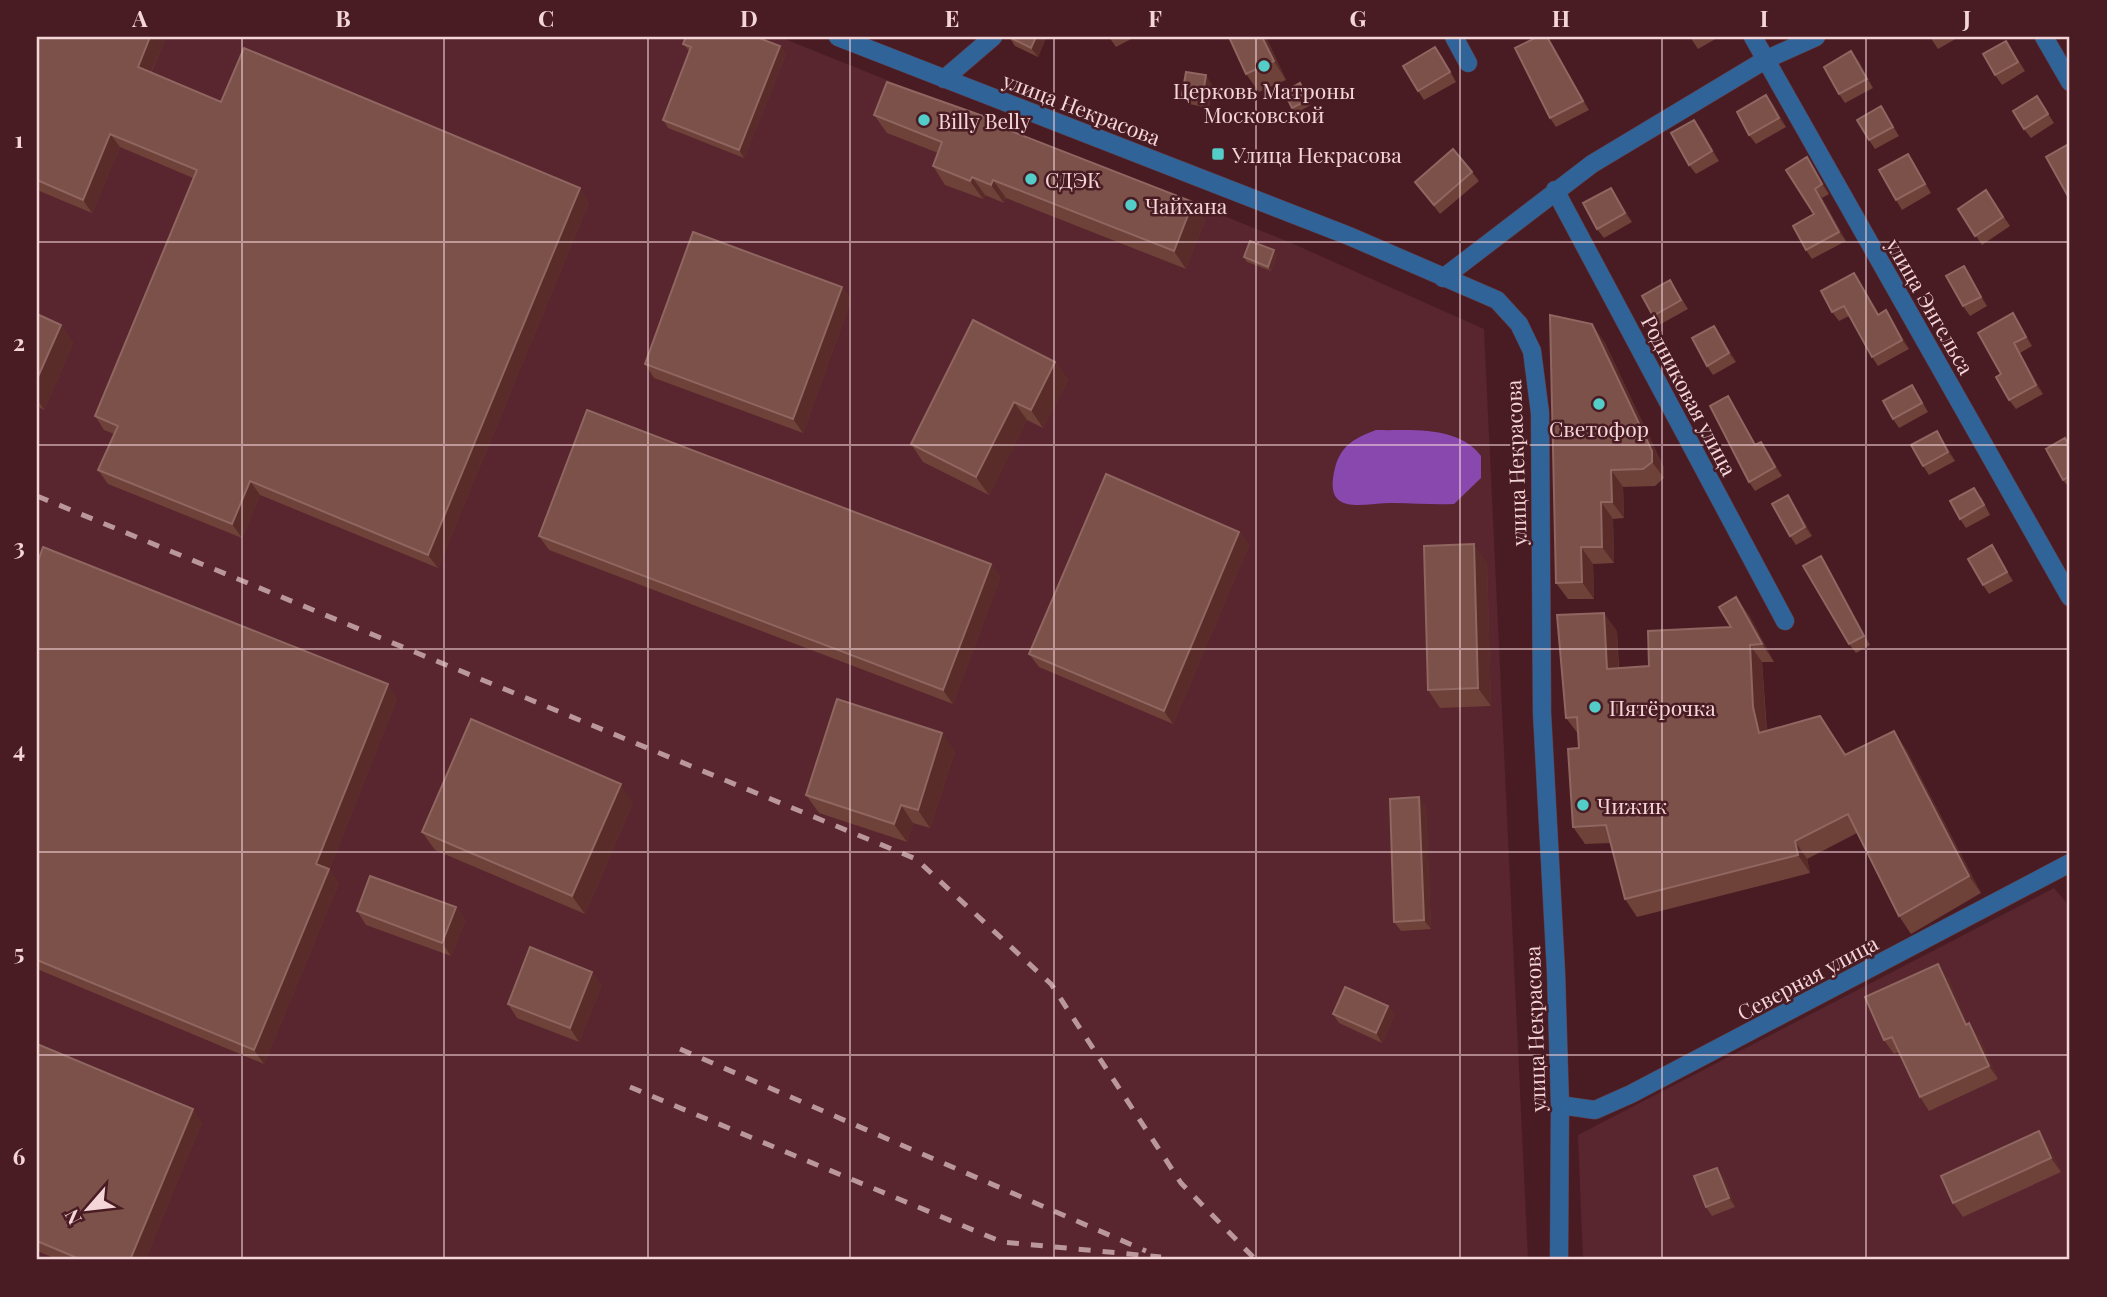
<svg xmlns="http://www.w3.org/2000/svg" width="2107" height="1297" viewBox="0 0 2107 1297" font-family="'Playfair Display',serif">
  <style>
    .built { fill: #59252f }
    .water { fill: #8948ae }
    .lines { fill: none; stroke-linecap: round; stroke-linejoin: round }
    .minor-casing { stroke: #643a41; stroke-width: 19 }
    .minor { stroke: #306397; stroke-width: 18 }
    .rail { stroke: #ba979b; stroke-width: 5; stroke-dasharray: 12 12; stroke-linecap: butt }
    .wall { fill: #6e4139 }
    .shaded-wall { fill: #592c29 }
    .building { fill: #7c514a; stroke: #8f6660; stroke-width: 2 }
    .grid { fill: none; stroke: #f4d5d8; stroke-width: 2; stroke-opacity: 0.55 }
    .poi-dot { fill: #54cdc8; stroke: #491c24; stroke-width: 2.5 }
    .labels { text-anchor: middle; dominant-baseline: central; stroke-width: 5; stroke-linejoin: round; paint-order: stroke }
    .poi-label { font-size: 21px; fill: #f4d5d8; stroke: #491c24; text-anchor: start }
    .street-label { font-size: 21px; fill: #f4d5d8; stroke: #491c24 }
    .neatline { fill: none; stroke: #f4d5d8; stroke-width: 2.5 }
    .grid-label { font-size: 23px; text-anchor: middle; font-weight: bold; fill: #f4d5d8 }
  </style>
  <rect width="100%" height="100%" fill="#491c24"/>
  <path class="built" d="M37,37h743l509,205 195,87 44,931h-1491z
    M2054,888l16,19v353h-487l-5,-125z"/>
  <path class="water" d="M1376,430c34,1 82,-5 105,26v22l-27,26c-20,1 -40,-1 -60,-1 -29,-1 -72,16 -59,-35 6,-23 20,-30 41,-38z"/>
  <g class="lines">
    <g class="minor-casing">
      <path id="minor" d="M838,37l511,199 148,64 22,24 13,27 8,62 2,300 14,259 4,133 -1,155
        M1454,37l14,26
        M1753,37l317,560
        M2044,37l26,45
        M944,79l49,-42
        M1555,190l230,431
        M1443,278l149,-114 173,-104 51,-23
        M1560,1105l35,5 36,-16 439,-231"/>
    </g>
    <use href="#minor" class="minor"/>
    <path class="rail" d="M37,496l879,363 135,125 130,199 75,77
      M680,1049l466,202
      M630,1087l372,155 159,15"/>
  </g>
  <path class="wall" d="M37,37h129l-15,36 70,29 368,100 -151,366 -178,-73 -18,43 -134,-54 -10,-14 16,-36 -10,-4 -9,-14 98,-238 -73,-31 -28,66 -55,-23z
    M1009,37l37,1 -8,19 -23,-11z
    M1109,37h26l-19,10z
    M1266,37l20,43 -27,12 -13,-18z
    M1690,37h29l-21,12z
    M1930,37h29l-21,12z
    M1551,42l38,68 -33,17 -6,-9z
    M683,44l97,2 6,8 -42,104 -76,-30 -5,-8 27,-68z
    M2012,50l13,21 -23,14 -7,-10z
    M1442,56l14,26 -32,18 -6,-9z
    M1858,60l15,28 -28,15 -6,-9z
    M1212,85l-3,23 -20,-4 -7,-9z
    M1303,88l8,17 -15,8 -4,-5z
    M2037,96l17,27 -23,15 -7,-9z
    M1773,104l13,23 -30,17 -7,-9z
    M1881,106l18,30 -24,13 -6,-9z
    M874,115l124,11 195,76 12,18 -19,49 -180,-71 -2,5 -19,-8 -2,4 -38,-14 -12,-19 5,-13 -51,-20z
    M1701,129l18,32 -23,13 -7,-9z
    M1908,154l6,9 17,30 -29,17 -6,-10z
    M1807,157l22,37 -7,4 24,43 -34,18 -6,-9 8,-36z
    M1472,172l7,9 -39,33 -25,-32z
    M1986,190l24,36 -28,19 -24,-36z
    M1617,197l15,25 -28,16 -7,-9z
    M1277,255l-6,16 -24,-9 -3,-5z
    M1964,266l23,40 -17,10 -7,-10z
    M1670,280l18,29 -29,16 -6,-9z
    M1860,282l19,32 7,-4 23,39 -31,17 -6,-9 -23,-41 -10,5 -7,-9z
    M842,287l9,13 -48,133 -149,-55 -9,-14z
    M37,314l24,11 12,18 -29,67 -7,-4z
    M2019,323l13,23 -12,7 23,41 -27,15 -7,-9 -8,-26z
    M1714,326l22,36 -23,13 -6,-9z
    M1604,341l60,127v10l-9,8 -32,1 1,31 -11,1 1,44 -21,1 1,35h-26l-12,-16z
    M1055,362l13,18 -25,48 -16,-8 -38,75 -66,-33 -12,-18z
    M1918,394l10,18 -29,16 -6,-9z
    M1734,406l22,39 5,-3 21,34 -27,15 -6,-9z
    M1943,440l12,21 -26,14 -6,-9z
    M2070,446v43l-7,-9z
    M1981,497l9,18 -24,13 -6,-9z
    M1794,504l18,32 -16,9 -6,-9z
    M1239,532l10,13 -76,179 -134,-57 -10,-13z
    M539,536l452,28 9,14 -47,126 -404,-154z
    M1992,545l21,36 -24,13 -6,-9z
    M1821,556l6,9 43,80 -14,8 -7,-9z
    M1487,562l4,144 -51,2 -12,-18z
    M37,564l360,134 -68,172 10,13 -75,181 -227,-95z
    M1749,615l25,47h-12l5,69 53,-15 26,38 60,-5 75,144 -70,41 -12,-18 -42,-83 -50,26 3,14 -173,44 -12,-18 -14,-56 -26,1 -12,-17 6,-79v-13l-13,-17 51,-87 2,37 30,-2 82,-39z
    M955,751l-25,77 -17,-5 -6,19 -88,-29 -13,-18z
    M633,802l-48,112 -150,-64 -13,-18z
    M1426,806l5,123 -30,2 -7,-9z
    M456,907l9,14 -14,35 -85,-31 -9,-14z
    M1948,978l20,46 11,13 19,42 -69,32 -9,-14 -21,-45 -5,2 -10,-14z
    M602,985l-23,57 -62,-24 -9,-14z
    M1388,1006l7,9 -13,28 -43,-20 -6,-9z
    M37,1044l165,78 -57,138h-86l-22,-9z
    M2048,1145l13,27 -98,45 -10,-14z
    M1724,1177l11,30 -23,9 -6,-9z"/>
  <path class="shaded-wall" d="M150,37h16l-19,44 -9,-14z
    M1036,37h10v1l-8,19 -7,-9z
    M1262,37h4l20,43 -12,-19z
    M1548,37l3,5 38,68 -6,-9z
    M780,46l6,8 -42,104 -5,-8z
    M1435,47l7,9 14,26z
    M1851,51l7,9 15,28 -6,-9z
    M1206,75l6,10 -3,23 -7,-9z
    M1766,95l7,9 13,23 -7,-9z
    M1694,120l7,9 18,32 -7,-10z
    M110,134l10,13 -28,66 -9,-13z
    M1908,154l6,9 17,30 -6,-9z
    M1807,157l6,9 16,28 -7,-10z
    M972,177l13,18 -2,4 -13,-18z
    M993,180l13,18 -2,5 -13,-18z
    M580,188l9,14 -151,366 -10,-13z
    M1611,188l6,9 15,25 -7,-9z
    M1815,189l7,9 24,43 -7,-9z
    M1193,202l12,18 -19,49 -12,-18z
    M1274,250l3,5 -6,16 -3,-4z
    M1964,266l6,9 17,31 -6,-9z
    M1854,273l6,9 24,42 -6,-9z
    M842,287l9,13 -48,133 -10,-14z
    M1886,310l6,9 17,30 -7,-9z
    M2013,313l6,10 13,23 -6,-9z
    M1592,324l12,17 60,127v10l-12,-16z
    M61,325l12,18 -29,67 -7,-11v-20z
    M1714,326l6,9 16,27 -7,-9z
    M2014,343l6,10 23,41 -7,-9z
    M1055,362l13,18 -25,48 -12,-18z
    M1728,396l6,10 28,49 -7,-10z
    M1014,402l13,18 -38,75 -13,-18z
    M1937,431l6,9 12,21 -7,-9z
    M1761,442l7,9 14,25 -7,-9z
    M1611,470l12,17 1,31 -12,-16z
    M250,481l10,14 -18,43 -10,-14z
    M1788,495l6,9 18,32 -7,-9z
    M1601,502l12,17 1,44 -12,-16z
    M1239,532l10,13 -76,179 -9,-13z
    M1474,544l13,18 4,144 -13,-18z
    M1992,545l6,9 15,27 -6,-9z
    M1581,547l12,17 1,35 -12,-17z
    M1821,556l6,9 43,80 -6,-9z
    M991,564l9,14 -47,126 -10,-14z
    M1736,597l13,18 25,47 -12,-18z
    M1604,613l13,18 2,55 -12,-17z
    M1750,645l12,17 4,63 5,26 -12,-18 -6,-26z
    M388,684l9,14 -68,172 10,13 -75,181 -10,-14 62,-186z
    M1894,731l12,18 75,144 -12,-17z
    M942,733l13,18 -25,77 -12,-18z
    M621,784l12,18 -48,112 -13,-18z
    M1419,797l7,9 5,123 -7,-9z
    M901,805l12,18 -6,19 -13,-18z
    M1795,841l12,18 3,14 -12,-18z
    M456,907l9,14 -14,35 -9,-13z
    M1938,964l10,14 27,61 -9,-14z
    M592,972l10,13 -23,57 -9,-14z
    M1388,1006l7,9 -13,28 -6,-10z
    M1969,1023l10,14 19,42 -9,-13z
    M193,1109l9,13 -57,138h-15z
    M2039,1131l9,14 13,27 -10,-14z
    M1717,1168l7,9 11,30 -6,-9z"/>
  <path class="building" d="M37,37h113l-12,30 83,35 23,-54 336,140 -152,367 -178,-74 -18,43 -134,-54 20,-44 -23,-10 102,-246 -87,-36 -27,66 -46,-20z
    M686,37h70l24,9 -41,104 -76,-30 28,-73 -8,-3z
    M1009,37h27l-5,11z
    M1229,37h33l12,24 -28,13z
    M1537,37h10l36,64 -33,17 -35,-70z
    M2006,41l12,21 -23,13 -12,-21z
    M1435,47l15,25 -32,19 -15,-25z
    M1851,51l16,28 -28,15 -15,-27z
    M1186,72l20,3 -4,24 -20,-4z
    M887,82l107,38 -1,4 200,78 -19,49 -181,-71 -2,5 -19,-8 -2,4 -37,-15 9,-24 -68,-27z
    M1300,83l8,17 -16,8 -8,-16z
    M1766,95l13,23 -30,17 -12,-23z
    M2037,96l11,18 -24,15 -11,-18z
    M1881,106l12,21 -24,13 -12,-20z
    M1694,120l18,31 -23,14 -18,-32z
    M2069,144l1,2v54l-24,-43z
    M1453,149l19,23 -38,33 -19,-23z
    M1908,154l17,30 -29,16 -17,-30z
    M1807,157l15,27 -7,5 24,43 -33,18 -13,-24 21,-12 -28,-44z
    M1611,188l14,25 -28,16 -14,-26z
    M1986,190l17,27 -28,19 -17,-27z
    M693,232l149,55 -49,132 -148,-55z
    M1250,241l24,9 -6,17 -24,-10z
    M1964,266l17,31 -18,9 -17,-30z
    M1854,273l24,42 8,-5 16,30 -30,17 -28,-51 -12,6 -11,-21z
    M1670,280l11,20 -28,16 -11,-20z
    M2013,313l13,24 -12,6 22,42 -27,15 -13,-23 5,-3 -23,-41z
    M37,314l24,11 -24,54z
    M1550,315l42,9 60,127v11l-9,7 -32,1 1,32h-11l1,45h-21l1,35 -26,1z
    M973,320l82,42 -24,48 -17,-8 -38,75 -65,-33z
    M1714,326l15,27 -22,13 -15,-28z
    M1912,385l10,18 -29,16 -10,-18z
    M1728,396l27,49 6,-3 14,25 -26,15 -39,-76z
    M587,410l404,154 -48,126 -404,-154z
    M1937,431l11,21 -25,14 -12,-21z
    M2065,438l5,10v28l-7,4 -17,-31z
    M1106,474l133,58 -75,179 -135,-57z
    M1974,488l10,17 -24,14 -10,-18z
    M1788,495l17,32 -15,9 -18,-32z
    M1474,544l4,144 -50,2 -4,-144z
    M1992,545l15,27 -24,13 -15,-26z
    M43,547l345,137 -72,180 13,5 -75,181 -217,-90v-396z
    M1821,556l43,80 -15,8 -46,-78z
    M1736,597l26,47 -12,1 3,62 6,26 61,-17 25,39 49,-24 75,145 -70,40 -51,-102 -53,27 3,14 -173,44 -19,-74 -33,2 -5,-78 11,-1 -2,-31 -11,1 -9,-103 47,-2 3,56 42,-3 -1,-35 83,-4 -12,-20z
    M837,699l105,34 -24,77 -17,-5 -7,19 -88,-29z
    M471,719l150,65 -49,112 -150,-64z
    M1419,797l5,123 -30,2 -4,-123z
    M370,876l86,31 -14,36 -85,-32z
    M530,947l62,25 -22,56 -62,-24z
    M1938,964l28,61 3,-2 20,43 -69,31 -28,-60 -8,3 -19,-43z
    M1345,987l43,19 -12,27 -43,-19z
    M37,1044l156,65 -63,151h-48l-45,-19z
    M2039,1131l12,27 -98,45 -12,-27z
    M1717,1168l12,30 -23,9 -12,-31z"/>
  <path class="grid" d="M242,37v1223M444,37v1223M648,37v1223M850,37v1223M1054,37v1223M1256,37v1223M1460,37v1223M1662,37v1223M1866,37v1223M37,242h2033M37,445h2033M37,649h2033M37,852h2033M37,1055h2033"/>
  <g class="poi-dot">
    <circle cx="1264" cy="66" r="7"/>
    <circle cx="924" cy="120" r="7"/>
    <rect x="1211" y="147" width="14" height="14" rx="3.5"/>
    <circle cx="1031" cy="179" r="7"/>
    <circle cx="1131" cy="205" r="7"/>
    <circle cx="1599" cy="404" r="7"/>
    <circle cx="1595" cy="707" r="7"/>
    <circle cx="1583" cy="805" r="7"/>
  </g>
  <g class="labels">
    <g class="poi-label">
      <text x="1264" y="90" text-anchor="middle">Церковь Матроны<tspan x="1264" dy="24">Московской</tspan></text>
      <text x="938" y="120">Billy Belly</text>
      <text x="1232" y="154">Улица Некрасова</text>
      <text x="1045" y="179">СДЭК</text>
      <text x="1145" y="205">Чайхана</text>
      <text x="1599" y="428" text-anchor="middle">Светофор</text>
      <text x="1609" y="707">Пятёрочка</text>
      <text x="1597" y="805">Чижик</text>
    </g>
    <g class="street-label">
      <text transform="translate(1082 108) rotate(21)">улица Некрасова</text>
      <text transform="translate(1931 306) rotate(60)">улица Энгельса</text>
      <text transform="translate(1690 395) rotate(62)">Родниковая улица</text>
      <text transform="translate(1515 463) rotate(-92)">улица Некрасова</text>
      <text transform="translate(1807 977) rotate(-28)">Северная улица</text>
      <text transform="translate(1534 1029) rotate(-92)">улица Некрасова</text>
    </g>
  </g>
  <rect width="2107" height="1297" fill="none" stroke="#491c24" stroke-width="77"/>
  <g transform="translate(88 1209) rotate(242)" stroke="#491c24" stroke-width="5" paint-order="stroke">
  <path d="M0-5L12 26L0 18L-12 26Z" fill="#f4d5d8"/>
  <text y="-10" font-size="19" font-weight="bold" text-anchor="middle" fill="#f4d5d8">N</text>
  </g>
  <rect x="38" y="38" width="2030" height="1220" class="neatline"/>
  <g class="grid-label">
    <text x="140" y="27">A</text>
    <text x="343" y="27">B</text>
    <text x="546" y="27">C</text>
    <text x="749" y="27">D</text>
    <text x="952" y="27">E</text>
    <text x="1155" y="27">F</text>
    <text x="1358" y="27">G</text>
    <text x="1561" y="27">H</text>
    <text x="1764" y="27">I</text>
    <text x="1967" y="27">J</text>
    <text x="19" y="148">1</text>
    <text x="19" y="351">2</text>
    <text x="19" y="555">3</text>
    <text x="19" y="758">4</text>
    <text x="19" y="961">5</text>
    <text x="19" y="1165">6</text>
  </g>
</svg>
